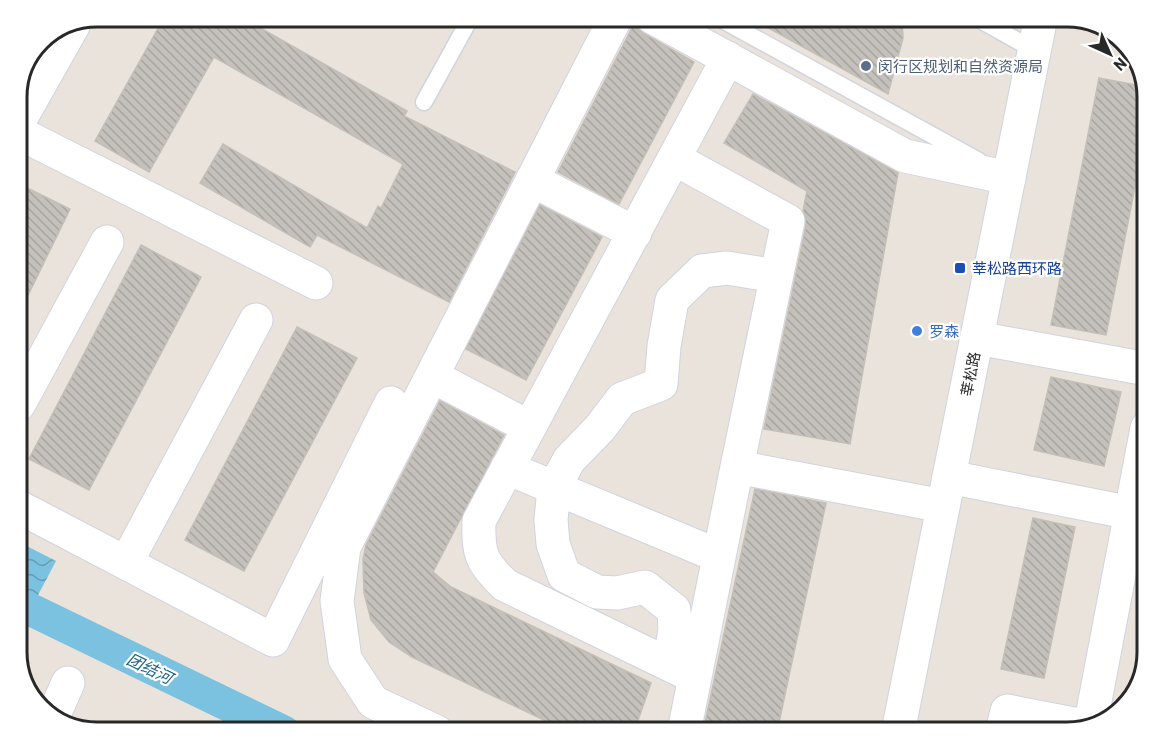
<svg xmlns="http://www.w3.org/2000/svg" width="1164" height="749" viewBox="0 0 1164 749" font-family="Barlow,'Noto Sans SC',sans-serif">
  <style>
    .water { fill: url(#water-waves) }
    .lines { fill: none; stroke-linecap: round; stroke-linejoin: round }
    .canal { stroke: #7ac2df; stroke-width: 33 }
    .building { fill: url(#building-back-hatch); stroke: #c4bfb6; stroke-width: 1.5 }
    .lane-casing { stroke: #d1d3df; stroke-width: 19 }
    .street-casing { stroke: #d1d3df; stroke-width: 35 }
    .secondary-casing { stroke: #d1d3df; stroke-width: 35 }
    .lane { stroke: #fff; stroke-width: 16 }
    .street { stroke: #fff; stroke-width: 33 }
    .secondary { stroke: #fff; stroke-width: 33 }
    .service-dot { fill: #5c6f8a; stroke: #fff; stroke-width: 2 }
    .transit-dot { fill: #1a4fb4; stroke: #fff; stroke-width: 2 }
    .shop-dot { fill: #3f7fe0; stroke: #fff; stroke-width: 2 }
    .labels { text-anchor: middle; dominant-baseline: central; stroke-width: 4.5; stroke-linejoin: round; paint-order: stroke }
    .service-label { font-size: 15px; fill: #4e5e75; stroke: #fff; text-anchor: start }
    .transit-label { font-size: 15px; fill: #164399; stroke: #fff; text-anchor: start }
    .shop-label { font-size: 15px; fill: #366cbe; stroke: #fff; text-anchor: start }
    .street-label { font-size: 15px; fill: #282828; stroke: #fff }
    .water-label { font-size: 16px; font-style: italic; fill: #1d6187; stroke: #fff }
    .rim { fill: none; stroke: #282828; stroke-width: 3 }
  </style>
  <defs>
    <pattern id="water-waves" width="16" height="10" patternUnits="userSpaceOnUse" patternTransform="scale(1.5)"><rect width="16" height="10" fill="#7ac2df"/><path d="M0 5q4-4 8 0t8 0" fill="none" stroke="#649eb5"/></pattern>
    <pattern id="building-back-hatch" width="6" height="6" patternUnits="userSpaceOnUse" patternTransform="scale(1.5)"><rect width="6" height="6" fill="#c4c0bb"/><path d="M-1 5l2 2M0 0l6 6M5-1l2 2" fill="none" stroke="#a8a5a1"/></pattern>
  </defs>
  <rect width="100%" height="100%" fill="#e9e3db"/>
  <path class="water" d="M17,541l39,20 -39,74z"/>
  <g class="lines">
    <path class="canal" d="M17,603l267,129"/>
  </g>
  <path class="building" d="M165,16h74l168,95 -3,5 111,56 -66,130 -132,-67 -7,12 -110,-64 23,-39 144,84 11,-22 3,2 22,-44 -189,-107 -65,115 -54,-31z
    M747,16h155l1,22 -15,56z
    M635,22l1,5 7,6 51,29 -75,142 -61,-32z
    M1099,78l47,9 1,5v33l-41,210 -55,-10z
    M753,94l145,79 -48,271 -86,-15 42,-204 -3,-14 4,-20 -83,-48z
    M17,183l53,26 -53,109z
    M540,205l62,32 -76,143 -60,-31z
    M141,245l60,32 -112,213 -60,-31z
    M297,327l60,31 -113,213 -59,-31z
    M1051,377l70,15 -17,74 -70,-16z
    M440,401l64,34 -71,137 18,15 200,96 -17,49h-65l-157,-75 -23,-15 -18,-22 -7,-27 -1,-34 3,-14z
    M755,489l71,14 -49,229h-74z
    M1033,518l42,9 -31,151 -43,-9z"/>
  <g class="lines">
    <g class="lane-casing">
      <path id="lane" d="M717,17l262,144
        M975,17l59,33
        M424,102l47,-85"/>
    </g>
    <g class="street-casing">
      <path id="street" d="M652,17l253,139 104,22
        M17,125l56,-99
        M17,132l299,151
        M675,159l113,62 -51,246
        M532,180l103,53
        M977,338l170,31
        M432,376l97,51
        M17,403l2,1 88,-162
        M507,468l212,88
        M949,477l198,39
        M17,506l256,134 118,-237
        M126,563l130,-243
        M669,664l6,-34 -1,-20 -29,-23 -28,6 -20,-1 -33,-17 -11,-31 -2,-24 3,-32 15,-28 31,-32 22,-29 39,-15 3,-38 8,-46 30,-29 25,-3 49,8
        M695,677l-190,-92c-24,-23 -27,-31 -26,-64l249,-463
        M52,719l16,-36
        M1090,727l57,-299
        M437,732l-64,-30 -28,-43 -8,-58 7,-54 272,-530
        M684,732l53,-265 206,39
        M1002,732l5,-21 82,16"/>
    </g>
    <g class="secondary-casing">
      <path id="secondary" d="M898,732l143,-715"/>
    </g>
    <use href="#lane" class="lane"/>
    <use href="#street" class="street"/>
    <use href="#secondary" class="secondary"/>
  </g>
  <circle class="service-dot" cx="866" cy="66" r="6"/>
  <rect class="transit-dot" x="954" y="262" width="12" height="12" rx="3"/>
  <circle class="shop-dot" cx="917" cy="331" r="6"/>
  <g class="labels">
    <g class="service-label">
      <text x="878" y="66">闵行区规划和自然资源局</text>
    </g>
    <g class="transit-label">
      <text x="972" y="268">莘松路西环路</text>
    </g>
    <g class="shop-label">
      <text x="929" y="331">罗森</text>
    </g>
    <g class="street-label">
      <text transform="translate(970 374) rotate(-79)">莘松路</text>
    </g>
    <g class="water-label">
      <text transform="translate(150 668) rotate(26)">团结河</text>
    </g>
  </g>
  <path d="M0 0H1164V749H0ZM97 27H1067A70 70 0 0 1 1137 97V652A70 70 0 0 1 1067 722H97A70 70 0 0 1 27 652V97A70 70 0 0 1 97 27Z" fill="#fff" fill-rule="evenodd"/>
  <path class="rim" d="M97 27H1067A70 70 0 0 1 1137 97V652A70 70 0 0 1 1067 722H97A70 70 0 0 1 27 652V97A70 70 0 0 1 97 27Z"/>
  <g transform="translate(1110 54) rotate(135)" stroke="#ffffff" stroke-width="4.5" paint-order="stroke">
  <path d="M0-4.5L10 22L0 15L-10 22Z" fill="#282828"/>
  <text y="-9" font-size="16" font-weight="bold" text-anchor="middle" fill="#282828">N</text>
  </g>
</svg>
